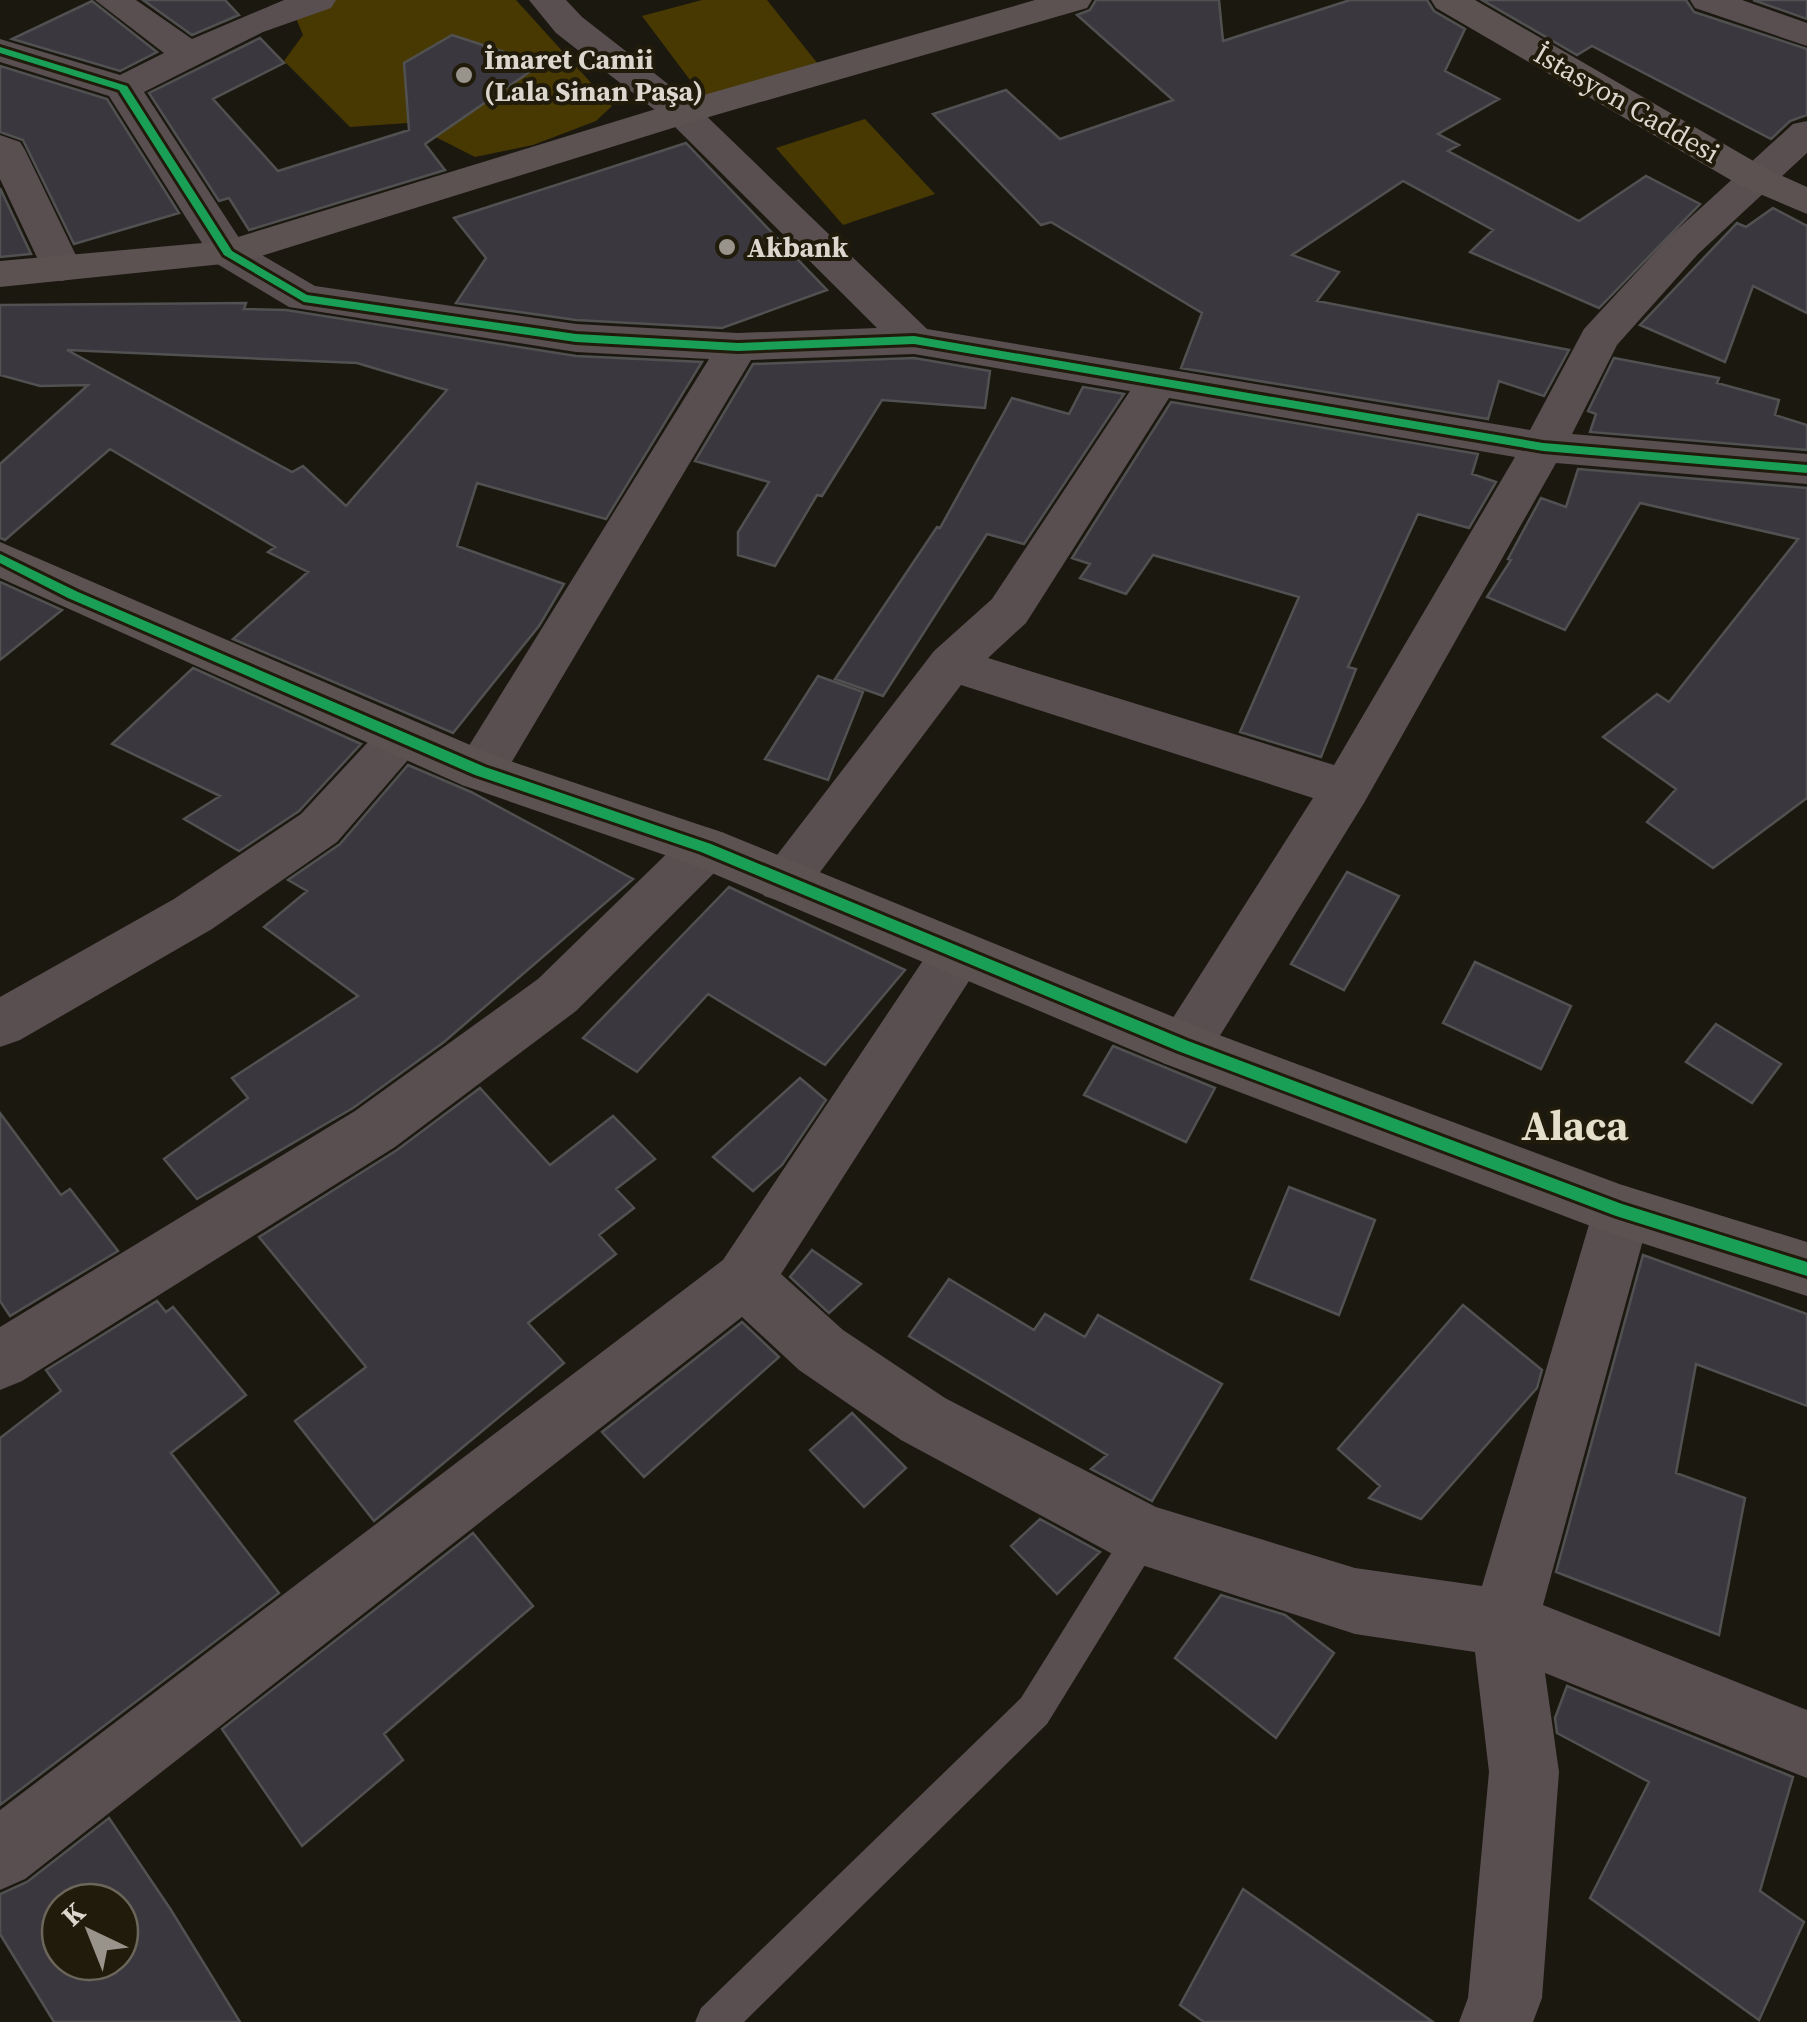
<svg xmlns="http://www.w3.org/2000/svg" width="1807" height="2022" viewBox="0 0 1807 2022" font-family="'Source Serif 4',serif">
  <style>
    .green { fill: #483902 }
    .building { fill: #3a373f; stroke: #515151; stroke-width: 2.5; fill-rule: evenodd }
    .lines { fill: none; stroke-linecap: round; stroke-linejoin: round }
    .lane { fill: #5a4f50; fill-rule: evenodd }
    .street { fill: #5a4f50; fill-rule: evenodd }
    .secondary { fill: #5c5251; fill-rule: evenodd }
    .cycleway-casing { stroke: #201b0b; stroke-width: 6 }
    .cycleway { fill: #1a9f57; fill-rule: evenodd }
    .poi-dot { fill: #98948c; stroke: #201b0b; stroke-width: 4 }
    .labels { text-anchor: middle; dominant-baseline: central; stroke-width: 8; stroke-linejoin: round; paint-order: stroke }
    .far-poi-label { font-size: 28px; font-weight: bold; fill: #dbd7ce; stroke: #201b0b; text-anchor: start }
    .far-street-label { font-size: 28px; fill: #dbd7ce; stroke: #201b0b }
    .district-label { font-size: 42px; font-weight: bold; fill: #e4deca; stroke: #201b0b }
  </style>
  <rect width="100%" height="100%" fill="#1b1810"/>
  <path class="green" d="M334,0h182l96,106 -16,15 -63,24 -58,12 -67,-34 -58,4 -66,-66 19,-26 -10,-24z
    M702,0h65l51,64 -116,32 -60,-80z
    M865,119l70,75 -92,31 -67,-77z"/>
  <path class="building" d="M143,0h82l14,15 -47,20z
    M1096,0h123l4,41 127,-41h77l7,11 31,18 -20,42 54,28 -61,35 21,11 -11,6 131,70 67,-45 54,28 -101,104 -129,-56 23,-22 -90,-49 -111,74 47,17 -22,29 252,49 -25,46 -45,-15 -11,38 -307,-51 21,-55 -151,-91 -10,3 -108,-111 73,-24 54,49 113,-39 -96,-85 13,-5z
    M1482,0h204l8,12 113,37v66l-17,6 -19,18 -179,-93 -15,9z
    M1753,0h54v19z
    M92,1l65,51 -37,19 -108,-32z
    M452,35l89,29 -116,80 20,26 -196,60 -20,-32 -10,3 -70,-108 111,-55 24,25 -71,36 65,72 131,-41 -5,-67z
    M0,66l107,33 72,114 -105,31 -51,-104 -23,-8z
    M686,143l141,147 -105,38 -146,-8 -120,-17 30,-45 -32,-40z
    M0,188l31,66 -31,3z
    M1773,208l34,18v87l-54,-27 -28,76 -85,-37 97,-102 9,4z
    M246,303l-2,6 42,1 290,46 126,6 -96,157 -129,-36 -20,63 107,38 -25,42 -86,107 -220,-94 75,-67 -40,-20 7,-5 -165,-98 -105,91 -5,-2v-74l88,-79 -48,1 -40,-11v-70zM67,350l290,13 90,27 -101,116 -43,-40 -11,6z
    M914,358l76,13 -5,37 -103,-8 -60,96 -5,-1 -42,71 -37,-11v-23l31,-50 -74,-21 58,-97z
    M1614,358l105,20 -2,5 62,17 -4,15 32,10v25l-217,-18 6,-18 -8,-3z
    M1083,387l41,7 -100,150 -37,-10 -104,162 -48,-17 102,-152 3,1 72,-130 57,16z
    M1171,402l307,52 -6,20 24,8 -27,46 -51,-14 -70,153 8,2 -35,88 -81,-25 59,-135 -146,-42 -27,39 -46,-16 10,-14 -18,-6z
    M1578,469l229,19v310l-94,70 -66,-46 29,-33 -73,-52 54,-43 12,8 129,-163 -158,-36 -75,127 -78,-33 24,-37 -3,-1 33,-61 25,9z
    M0,582l62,28 -62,50z
    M193,668l168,76 -62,67 -60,40 -55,-32 36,-23 -108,-52z
    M818,676l45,16 -35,88 -63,-21z
    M408,765l63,27 162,87 -189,163 -91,66 -156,91 -33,-40 84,-61 -16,-20 126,-82 -94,-69 43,-36 -19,-11 52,-36z
    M1347,872l52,24 -55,94 -53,-26z
    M729,887l176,83 -80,95 -117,-71 -71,78 -54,-34z
    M1475,962l96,44 -30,63 -98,-46z
    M1716,1024l65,40 -29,39 -66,-41z
    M1113,1046l102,42 -29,54 -102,-47z
    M800,1078l26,22 -44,65 -29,26 -40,-34z
    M480,1088l70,77 63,-49 42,43 -39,30 18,19 -35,27 17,19 -88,69 36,40 -190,158 -79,-100 71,-54 -107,-130 138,-87z
    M0,1113l61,82 9,-6 48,62 -108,65 -10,-15z
    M1289,1187l86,33 -36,95 -88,-36z
    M812,1250l49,34 -32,29 -39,-36z
    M1643,1255l164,59v92l-111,-42 -20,109 69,25 -26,137 -163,-63z
    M949,1279l85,51 11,-16 40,23 13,-22 124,69 -70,117 -61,-32 16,-14 -198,-119z
    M157,1301l9,11 7,-5 73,88 -75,58 108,140 -279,212v-367l61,-47 -15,-21z
    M1463,1305l79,65 -5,18 -116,131 -52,-21 11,-12 -42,-37z
    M742,1322l37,35 -135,120 -42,-45z
    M852,1413l54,55 -42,39 -54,-57z
    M1040,1519l60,33 -43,42 -46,-48z
    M473,1533l60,73 -149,128 19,26 -101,86 -80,-117z
    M1221,1595l64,20 49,38 -58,85 -101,-80z
    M1567,1686l226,91 -33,114 44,31 -45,98 -169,-122 59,-116 -92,-49 -2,-15z
    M109,1818l62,92 69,112h-186l-54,-88v-40l27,-12zM60,1902h60v60h-60z
    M1243,1889l190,133h-229l-24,-17z"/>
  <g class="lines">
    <path class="lane" d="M1143,1517l13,6 5,12 -5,12 -109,177 -303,298h-49l6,-14 320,-310 109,-175z"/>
    <path class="street" d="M95,0h41l56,39 92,-39h52l-5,8 -68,24 -119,60 99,152 72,42 261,38 162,9 139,-5 -208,-207 -113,-88 -27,-33h37l16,17 113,88 232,224 603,101 54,-101 86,-93 123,-112 14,-3v32l-109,101 -81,91 -45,89 235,20v30l-251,-21 -192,340 -161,260 -20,7 -20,-7 -8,-17 158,-248 -352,-113 -159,211 -19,6 -19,-6 -7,-15 177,-230 58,-52 138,-208 -216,-37 -163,6 -253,425 -18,5 -18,-5 -7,-14 7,-14 247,-398 -133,-7 -287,-45 -75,-45 -105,-166 -109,-34v-23l120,36 44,-22zM1169,398l346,59 -181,308 -346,-107 38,-35z
      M1690,0h52l65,23v23l-112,-38z
      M0,135l20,7 5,8 57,118 -6,9 -14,4 -14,-4 -6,-9 -42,-89z
      M401,720l18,6 7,13 -89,103 -125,87 -192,111 -20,7v-50l174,-98 127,-85 82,-88z
      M706,827l18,6 8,15 -8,15 -148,148 -181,136 -373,234 -22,9v-63l355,-216 183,-132 150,-146z
      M957,932l19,6 8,16 -8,16 -195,304 62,56 102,68 211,109 199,61 127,18 111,-375 8,-19 21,-7 21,7 8,19 -108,394 264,105v68l-262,-105 14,99 -17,226 -9,24h-74l9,-24 21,-226 -14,-120 -120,-18 -235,-76 -219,-118 -102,-70 -57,-53 -717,562 -25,11v-80l723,-550 215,-322z"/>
    <path class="secondary" d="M1035,0h57l-5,8 -392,113 -453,141 -242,25v-26l225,-20 444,-136z
      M1431,0h44l294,170 38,17v27l-66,-28 -305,-178z
      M0,542l498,215 226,76 479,196 419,156 185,57v54l-206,-66 -438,-167 -475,-200 -226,-78 -462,-207z"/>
    <g class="cycleway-casing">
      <path id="cycleway" d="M0,47l127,39 105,165 75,44 269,39 162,9 176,-7 629,107 264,22v8l-264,-22 -629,-107 -176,7 -162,-9 -272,-40 -80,-47 -105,-165 -119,-37z
        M0,554l78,38 407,175 226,77 477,197 434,163 185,58v14l-191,-60 -438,-165 -477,-199 -226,-77 -407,-177 -68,-35z"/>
    </g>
    <use href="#cycleway" class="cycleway"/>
  </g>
  <g class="poi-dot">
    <circle cx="464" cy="75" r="10"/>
    <circle cx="727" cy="247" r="10"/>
  </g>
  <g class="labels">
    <g class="far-poi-label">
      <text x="484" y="59">İmaret Camii<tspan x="484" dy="32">(Lala Sinan Paşa)</tspan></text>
      <text x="747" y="247">Akbank</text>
    </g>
    <g class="far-street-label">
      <text transform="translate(1627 103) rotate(30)">İstasyon Caddesi</text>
    </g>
    <g class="district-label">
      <text x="1575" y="1125">Alaca</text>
    </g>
  </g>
  <g transform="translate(90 1932) rotate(317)"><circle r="48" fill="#201b0b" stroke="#6b6659" stroke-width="2.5"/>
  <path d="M0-8L18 38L0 25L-18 38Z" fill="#98948c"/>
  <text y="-15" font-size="28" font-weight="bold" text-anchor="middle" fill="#dbd7ce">K</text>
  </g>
</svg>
